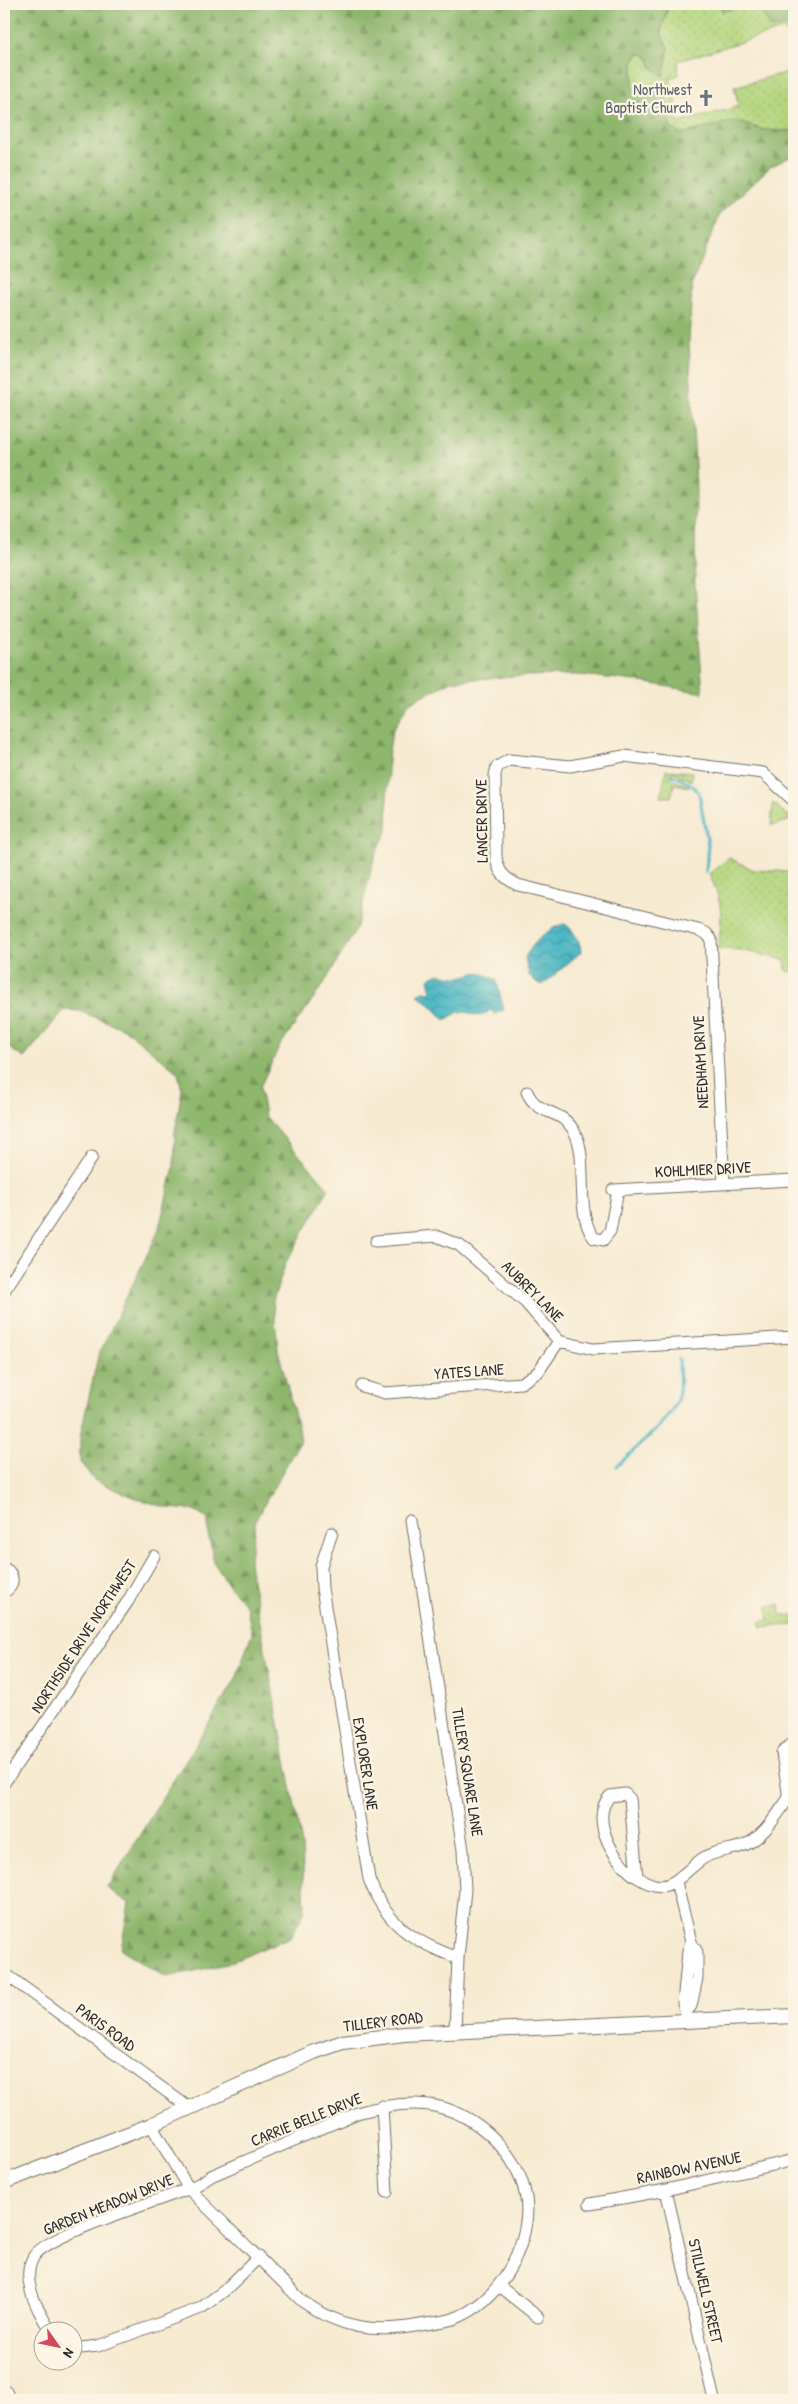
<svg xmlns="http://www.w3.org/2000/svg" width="798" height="2404" viewBox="0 0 798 2404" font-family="'Patrick Hand',sans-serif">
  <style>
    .grass { fill: url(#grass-dots); stroke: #6f8054 }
    .forest { fill: url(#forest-firs); stroke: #5c704c }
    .water { fill: url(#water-waves); stroke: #3a7076 }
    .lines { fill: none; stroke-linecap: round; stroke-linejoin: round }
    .stream { stroke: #48b6c2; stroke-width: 3 }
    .minor-casing { stroke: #726e65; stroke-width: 13 }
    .tertiary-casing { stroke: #726e65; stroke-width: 16 }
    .minor { stroke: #fff; stroke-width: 11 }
    .tertiary { stroke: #fff; stroke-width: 14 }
    .labels { text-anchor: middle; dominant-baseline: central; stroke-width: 4.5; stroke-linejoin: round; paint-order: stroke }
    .worship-label { font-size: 16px; fill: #5b616d; stroke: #fcf5e5; text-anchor: end }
    .street-label { font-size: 16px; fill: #2b2b2b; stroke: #fcf5e5 }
  </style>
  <defs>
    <pattern id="grass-dots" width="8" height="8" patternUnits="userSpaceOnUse" patternTransform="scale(1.25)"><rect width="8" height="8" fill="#b3d57e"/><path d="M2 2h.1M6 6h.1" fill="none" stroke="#9ab76d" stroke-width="1.8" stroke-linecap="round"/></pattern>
    <pattern id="forest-firs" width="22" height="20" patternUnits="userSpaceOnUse" patternTransform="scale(1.25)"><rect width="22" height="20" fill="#8eb66d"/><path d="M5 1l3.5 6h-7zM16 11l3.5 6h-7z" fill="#74945a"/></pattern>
    <pattern id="water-waves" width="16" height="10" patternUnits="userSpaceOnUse" patternTransform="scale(1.25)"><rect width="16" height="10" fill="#48b6c2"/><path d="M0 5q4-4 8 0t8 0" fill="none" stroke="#3c949e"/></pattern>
  </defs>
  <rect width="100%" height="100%" fill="#fcf5e5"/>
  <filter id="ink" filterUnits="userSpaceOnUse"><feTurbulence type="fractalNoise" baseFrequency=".02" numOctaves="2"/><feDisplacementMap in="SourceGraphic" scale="10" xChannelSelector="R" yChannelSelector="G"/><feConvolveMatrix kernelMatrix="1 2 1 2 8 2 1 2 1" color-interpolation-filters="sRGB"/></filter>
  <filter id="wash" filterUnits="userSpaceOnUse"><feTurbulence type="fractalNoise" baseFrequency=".0096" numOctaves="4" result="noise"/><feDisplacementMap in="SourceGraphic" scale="20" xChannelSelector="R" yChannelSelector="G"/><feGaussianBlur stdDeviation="1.12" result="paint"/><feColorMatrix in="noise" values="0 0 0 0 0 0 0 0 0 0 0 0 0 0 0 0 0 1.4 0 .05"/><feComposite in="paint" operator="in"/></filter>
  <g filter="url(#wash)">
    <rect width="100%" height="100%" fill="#f6ead1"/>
    <path class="grass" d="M669,4h50l4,8c29,-12 44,-1 69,12l-10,-20h9l3,6v22l-7,3 -2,-6 -107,32 1,14 -9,3 7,25 -4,1 2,7 -2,1 2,8h3l1,3 60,-17 -5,-19 60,-17v61l-30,-1 -29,-9 -54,13 -11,-7 -5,-31 -32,-4v-29l5,-9h5c9,7 8,14 20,21l6,-25 -8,-18z
      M666,770l26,2 -1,9 -18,-9 -3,4 5,5 14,5 1,1 -16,-3 -3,13h-10z
      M773,803l15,13 6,-7v10l-23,7z
      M729,858l25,12 40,2v100l-8,-1 -1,-11 -44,-10 -23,-1c4,-33 6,-45 -9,-75z
      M780,1605l1,10h13v10l-33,2v-6h8l-1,-15z"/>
    <path class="forest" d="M4,4h665l-8,28 8,18 -6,26 -12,-9 -2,-9 -6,-4h-5l-5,9v28l27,-1 5,5 5,32 11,7 54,-13 29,9 30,1v24l-24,12 -50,47 -28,70 -3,59 7,143 -1,97 8,110 -67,-12 -56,-6 -63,1 -65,5 -43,22 -17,29 -4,25 -1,74 -13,27 -17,70 -34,57 -44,62 -19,40 5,29 64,73 -43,73 -13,39 5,49 23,89 -45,80 -7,45 53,281 3,65 -5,11 -10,16 -63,27 -61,13 -45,-28 8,-46 -22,-15 129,-209 16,-46 -6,-28 -16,-18 -16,-24 -6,-30v-14l-16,-9 -24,-2 -33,-10 -41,-18 -14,-18v-25l18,-81 60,-124 16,-65 1,-36 7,-41 -4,-17 -53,-44 -45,-18 -16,-1 -40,48 -20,-14z
      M719,4h63l10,20 -20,5 -15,-23 -22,1 -12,5z"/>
    <path class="water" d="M565,924c8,5 16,18 16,28l-37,32h-6l-9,-9 -4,-17c6,-14 25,-32 40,-34z
      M478,972l18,7 8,31 -9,4 -5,-4c-13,12 -18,0 -30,2 -5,1 -11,6 -15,8 -9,-9 -17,-19 -27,-25l5,-4 9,1 -3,-13c10,-9 14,-3 25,-2 7,1 17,-3 24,-5z"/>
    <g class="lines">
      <path class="stream" d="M672,775l20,10 7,8 9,52 -2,27
        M617,1466c17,-17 55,-46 61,-69 3,-12 1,-26 1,-39"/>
    </g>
  </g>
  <g filter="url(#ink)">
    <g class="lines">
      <g class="minor-casing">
        <path id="minor" d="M527,1092c12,26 35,15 48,41 14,26 -1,80 19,105l9,2 7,-9 8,-41
          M724,1183l-13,-244 -5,-6 -8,-3 -180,-45c-14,-7 -20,-13 -22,-28l-1,-82 2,-8 12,-7 61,6 54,-10 139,17 31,28
          M613,1190l181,-10
          M376,1241l60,-5 23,9 66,57 34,39 34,8 201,-12
          M4,1291l88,-134
          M362,1386l23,7 136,-10 17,-11 21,-31
          M412,1520l51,330 2,40 -7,68 -3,73
          M332,1533l-11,33 1,22 47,291c17,46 45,63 89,79
          M4,1568c11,6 11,18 0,24
          M4,1783l124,-182 26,-45
          M625,1794l5,5 7,78c-21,-12 -49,-58 -27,-81z
          M793,1794l-4,4 -7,-45 12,-12
          M637,1877c33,21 40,0 65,-18 12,-9 29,-8 43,-14 19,-8 32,-31 44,-47
          M676,1882l15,60 6,10v26l-6,28 -5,6 -1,8
          M4,1973l184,134
          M686,2012l-3,-8 5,-53 3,-9
          M382,2106l5,86
          M666,2190l48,210
          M590,2204l76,-14 128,-30
          M499,2286l39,31
          M51,2332c-12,-20 -32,-52 -17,-76 14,-22 124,-55 154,-67 8,-3 16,-8 23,-13l146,-63c25,-7 52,-12 78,-7 43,9 84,48 91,92 4,25 -6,54 -19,75 -12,20 -31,38 -54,46 -10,3 -22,4 -33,6 -46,9 -80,3 -118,-24l-113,-112 -38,-64
          M72,2345l9,3 17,-2 103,-38 23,-17 35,-34"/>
      </g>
      <g class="tertiary-casing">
        <path id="tertiary" d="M4,2182l147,-57 163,-73 29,-10 61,-8 390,-18
          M4,2391l4,9"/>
      </g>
      <use href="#minor" class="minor"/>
      <use href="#tertiary" class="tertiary"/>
    </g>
  </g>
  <defs>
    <g id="church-bare" transform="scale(1.35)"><path d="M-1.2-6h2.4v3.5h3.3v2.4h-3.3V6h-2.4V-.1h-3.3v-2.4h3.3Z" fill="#6b7280" stroke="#fcf5e5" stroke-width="2.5" paint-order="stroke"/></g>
  </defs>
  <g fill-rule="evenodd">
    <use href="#church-bare" x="706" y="98"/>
  </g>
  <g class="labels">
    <g class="worship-label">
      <text x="692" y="89">Northwest<tspan x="692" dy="18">Baptist Church</tspan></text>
    </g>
    <g class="street-label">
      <text transform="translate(481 821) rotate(-91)">LANCER DRIVE</text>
      <text transform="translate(700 1062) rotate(-93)">NEEDHAM DRIVE</text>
      <text transform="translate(703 1169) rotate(-3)">KOHLMIER DRIVE</text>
      <text transform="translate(533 1291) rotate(45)">AUBREY LANE</text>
      <text transform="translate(469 1371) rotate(-4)">YATES LANE</text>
      <text transform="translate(83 1636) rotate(-57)">NORTHSIDE DRIVE NORTHWEST</text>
      <text transform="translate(366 1764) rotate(81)">EXPLORER LANE</text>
      <text transform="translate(468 1772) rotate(81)">TILLERY SQUARE LANE</text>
      <text transform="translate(383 2021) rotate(-7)">TILLERY ROAD</text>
      <text transform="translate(106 2027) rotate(36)">PARIS ROAD</text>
      <text transform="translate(306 2119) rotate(-22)">CARRIE BELLE DRIVE</text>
      <text transform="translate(689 2167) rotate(-12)">RAINBOW AVENUE</text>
      <text transform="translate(108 2204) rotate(-22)">GARDEN MEADOW DRIVE</text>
      <text transform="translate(706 2291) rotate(77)">STILLWELL STREET</text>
    </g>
  </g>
  <rect width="798" height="2404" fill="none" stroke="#fcf5e5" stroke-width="20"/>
  <g transform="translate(58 2346) rotate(123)"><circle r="24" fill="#fcf5e5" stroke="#a8a49b"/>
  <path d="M0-4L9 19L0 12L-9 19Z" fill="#d1495b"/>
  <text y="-8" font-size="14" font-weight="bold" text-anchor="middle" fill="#2b2b2b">N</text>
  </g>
</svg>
